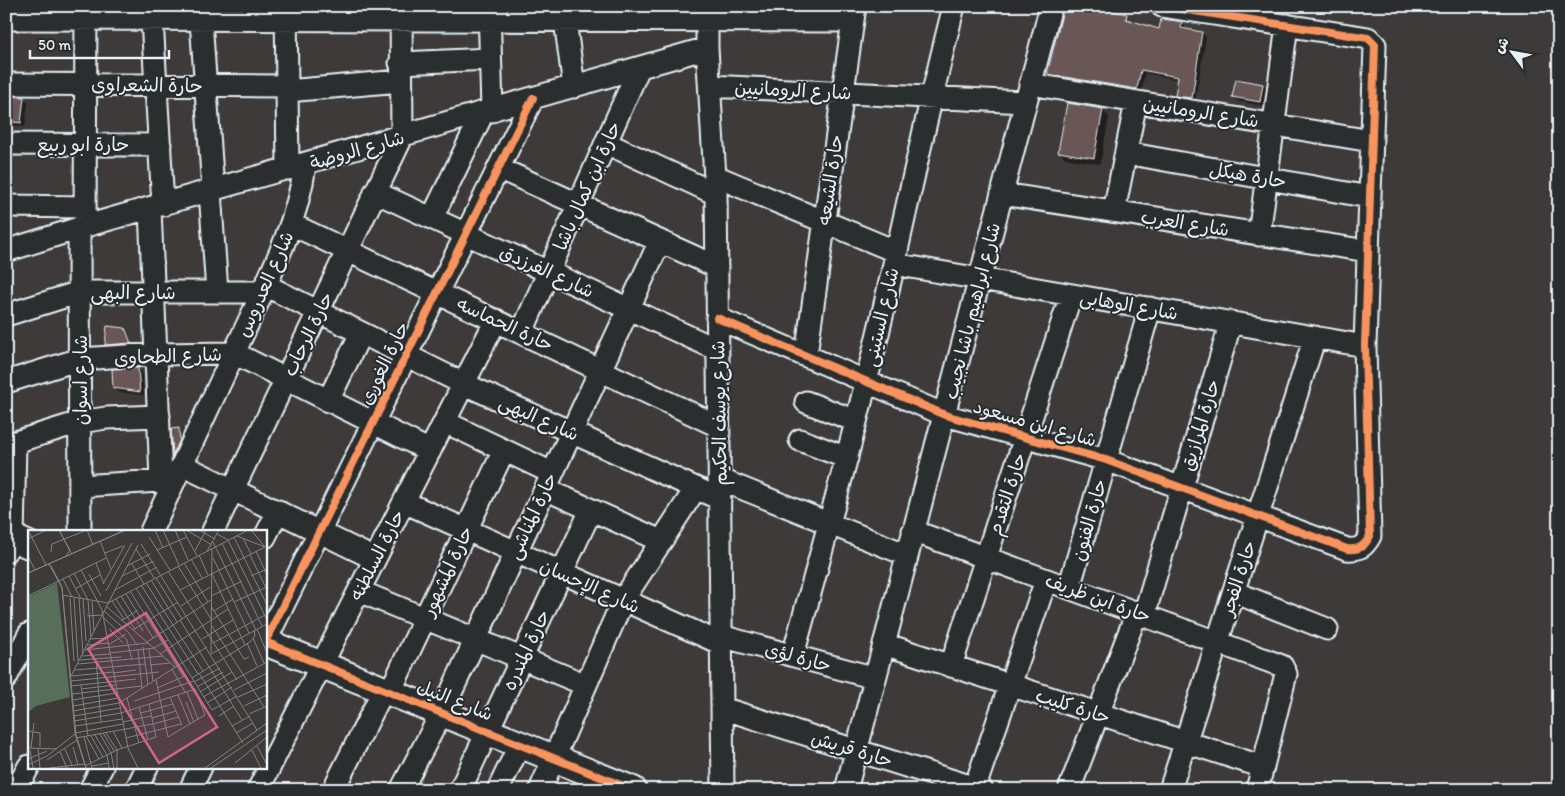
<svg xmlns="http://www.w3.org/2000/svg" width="1565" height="796" viewBox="0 0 1565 796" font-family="Itim,'Playpen Sans Arabic',sans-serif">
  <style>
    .shadow { fill: #0007 }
    .building { fill: #695754; stroke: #e8f1f8 }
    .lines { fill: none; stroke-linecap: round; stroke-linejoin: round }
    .minor-casing { stroke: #e8f1f8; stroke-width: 25 }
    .tertiary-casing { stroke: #e8f1f8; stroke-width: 30 }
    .minor { stroke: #2a2d2e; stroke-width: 21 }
    .tertiary { stroke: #2a2d2e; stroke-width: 26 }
    .cycleway-casing { stroke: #2a2d2e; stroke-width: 11 }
    .cycleway { stroke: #f8935d; stroke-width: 8 }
    .labels { text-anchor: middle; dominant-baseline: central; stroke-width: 4; stroke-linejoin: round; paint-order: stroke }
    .street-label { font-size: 19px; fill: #e8f1f8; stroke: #2a2d2e }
    .inset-road { fill: none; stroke: #818385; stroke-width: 1 }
    .view { fill: #cf6492; fill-opacity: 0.15; stroke: #cf6492; stroke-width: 2.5 }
    .inset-edge { fill: none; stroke: #e8f1f8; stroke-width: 2.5 }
  </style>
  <rect width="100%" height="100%" fill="#3d3a39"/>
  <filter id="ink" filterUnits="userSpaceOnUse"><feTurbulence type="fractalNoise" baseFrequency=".02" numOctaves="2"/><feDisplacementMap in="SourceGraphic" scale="10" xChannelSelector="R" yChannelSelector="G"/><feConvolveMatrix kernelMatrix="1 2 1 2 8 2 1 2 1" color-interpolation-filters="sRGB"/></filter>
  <g filter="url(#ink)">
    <path class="shadow" d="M27,6h43v4h-39z
      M1126,16l4,5 30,9 21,-7 4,4v3l17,3 4,4 -11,65 -15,-3 -4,-4 3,-15 -34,-7 -4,20 -88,-15 -4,-4z
      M1263,85l4,4 -3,17 -26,-5 -4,-4z
      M6,98h17l5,4 -3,25 -19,-3z
      M1102,110l7,7 -9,47 -34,-6 -7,-6z
      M124,329l10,18 -23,1 -5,-4z
      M138,369l4,4 2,22 -25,-3 -5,-4z
      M179,429l4,5v11l-5,11 -3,-3 -2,-23z"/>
    <path class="building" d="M1064,6h30l33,8 -1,5 33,10 2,-10 16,2 5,1 -1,6 21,4 -10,66 -17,-2 3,-19 -37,-7 -4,19 -90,-15z
      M1236,79l27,5 -3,18 -28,-5z
      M6,96l18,1 -3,26 -15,-2z
      M1067,103l36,6 -9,49 -36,-6z
      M107,326l18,2 6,15 -26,2z
      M138,368l2,24 -27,-4 -1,-19z
      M179,428l1,12 -7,14 -2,-25z"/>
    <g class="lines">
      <g class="minor-casing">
        <path id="minor" d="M200,6l13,184
          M286,6l2,163
          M489,6l3,105
          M707,8v40l9,146 7,596
          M6,19l846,2
          M152,19l11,186
          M565,20l9,67
          M400,63l90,-4
          M6,84l281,2
          M1030,84l341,57
          M710,86l316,16
          M287,91l113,-10
          M606,143l110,51
          M6,144l154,1
          M1126,153l243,44
          M498,168l219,99
          M715,176l182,76
          M210,191l7,101
          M375,192l343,158
          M1002,194l366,57
          M6,206l79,1
          M150,208l11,272
          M1114,211l22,-109
          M432,218l51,-105
          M291,224l427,202
          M85,227l1,-221
          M79,228l1,303
          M1259,235l28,-210
          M6,251l73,-23 628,-180
          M894,264l471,82
          M265,285l199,99 256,115
          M6,315l74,-23h182
          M717,318l228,97 161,45 241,89c12,1 17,-2 23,-13l-5,-190 10,-301 -7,-7 -6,-1 -200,-31
          M522,332l117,-264
          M806,355l49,-349
          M6,382l74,-23 76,-5 78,-1 196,98
          M328,401l33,-68
          M806,402l50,19
          M445,422l107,51
          M800,440l47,18
          M6,445l74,-23 26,-4 53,-2
          M182,465l193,94
          M719,479l188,76
          M80,486l95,-6
          M545,489l116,52
          M404,502l318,142
          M151,531c30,-64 60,-129 90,-193 26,-56 56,-112 64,-173
          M213,531l189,-394 -1,-130
          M913,531l369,135 4,8 -29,116
          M265,537l13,-26
          M6,551l7,-13 2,-96
          M1069,588l81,-280
          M359,591l227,94
          M1234,592l93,37
          M1144,615l87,-293
          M721,636l154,42
          M265,642l268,-544
          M884,644l379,123
          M793,655c36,-130 72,-260 101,-391 19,-86 38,-172 60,-258
          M951,666l120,-371
          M6,678l23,-44
          M390,692l114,-242
          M722,708l260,82
          M16,790l13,-24
          M90,790l12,-23
          M136,790l11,-23
          M190,790l11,-23
          M258,790l238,-470
          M333,790l51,-101
          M401,790l41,-78 218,-471
          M460,790l131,-280
          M498,790l22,-46
          M540,790l83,-190 73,-112
          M846,790l205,-784
          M974,790l72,-210
          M1069,790l68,-178
          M1170,790l145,-453"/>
      </g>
      <g class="tertiary-casing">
        <path id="tertiary" d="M6,535l23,10
          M265,642l368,148"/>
      </g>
      <use href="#minor" class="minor"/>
      <use href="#tertiary" class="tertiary"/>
      <g class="cycleway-casing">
        <path id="cycleway" d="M533,98l-268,544 368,148
          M717,318l228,97 161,45 241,89c12,1 17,-2 23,-13l-5,-190 10,-301 -7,-7 -6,-1 -200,-31"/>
      </g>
      <use href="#cycleway" class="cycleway"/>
    </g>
  </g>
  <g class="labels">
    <g class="street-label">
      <text transform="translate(147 85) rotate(1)">حارة الشعراوى</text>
      <text transform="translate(793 90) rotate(3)">شارع الرومانيين</text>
      <text transform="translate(1201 112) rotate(9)">شارع الرومانيين</text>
      <text x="83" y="144">حارة ابو ربيع</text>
      <text transform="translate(357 150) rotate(-16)">شارع الروضة</text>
      <text transform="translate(1248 175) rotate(10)">حارة هيكل</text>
      <text transform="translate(830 180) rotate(-82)">حارة الشيعه</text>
      <text transform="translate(587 186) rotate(-66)">حارة ابن كمال باشا</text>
      <text transform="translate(1185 223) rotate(9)">شارع العرب</text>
      <text transform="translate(547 271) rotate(25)">شارع الفرزدق</text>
      <text transform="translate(265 284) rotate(-66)">شارع العدروس</text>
      <text x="133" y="292">شارع البهى</text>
      <text transform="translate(1129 305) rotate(10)">شارع الوهابى</text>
      <text transform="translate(972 311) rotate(-76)">شارع ابراهيم باشا نجيب</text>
      <text transform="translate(881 317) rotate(-77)">شارع الستينى</text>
      <text transform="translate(505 324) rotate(25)">حارة الحماسه</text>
      <text transform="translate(308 334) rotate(-64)">حارة الرحاب</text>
      <text transform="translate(168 356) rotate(-2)">شارع الطحاوى</text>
      <text transform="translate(384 363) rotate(-64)">حارة الغورى</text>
      <text transform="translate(80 380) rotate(-90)">شارع اسوان</text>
      <text transform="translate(719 413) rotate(-91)">شارع يوسف الحكيم</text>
      <text transform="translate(539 418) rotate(24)">شارع البهى</text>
      <text transform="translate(1035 423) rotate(16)">شارع ابن مسعود</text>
      <text transform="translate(1200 425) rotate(-73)">حارة المرازيق</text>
      <text transform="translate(1007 494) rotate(-72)">حارة التقدم</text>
      <text transform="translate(532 516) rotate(-65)">حارة المناشى</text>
      <text transform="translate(1089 520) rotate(-74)">حارة الفنون</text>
      <text transform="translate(377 555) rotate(-63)">حارة السلطنه</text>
      <text transform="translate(447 571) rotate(-65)">حارة المشهور</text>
      <text transform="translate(1238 578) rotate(-72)">حارة الفجر</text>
      <text transform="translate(590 586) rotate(24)">شارع الإحسان</text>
      <text transform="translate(1098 598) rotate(20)">حارة ابن ظريف</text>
      <text transform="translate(526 650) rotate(-65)">حارة المندره</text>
      <text transform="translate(798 657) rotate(15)">حارة لؤى</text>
      <text transform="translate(455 700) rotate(22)">شارع النيل</text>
      <text transform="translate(1073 706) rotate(18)">حارة كليب</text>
      <text transform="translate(852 749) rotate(17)">حارة قريش</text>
    </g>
  </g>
  <g transform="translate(28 530)">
    <rect width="239" height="239" fill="#3d3a39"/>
    <path d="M29,53l13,114 -34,9 -8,6v-115z" fill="#566e5a"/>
    <path class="inset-road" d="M0,0l18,35M31,0l12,23M31,0l11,20 -4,6M59,0l6,15M127,0l8,18M135,0l16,35M147,0l13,30M155,0l14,26M158,0l26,15M171,0l16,9M189,4l11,6 39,80M209,6l28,11M121,7l21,33M206,7l33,68M215,8l8,16M0,9l18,-9M72,11l11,28M185,12l43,88M194,13l40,83M113,14l116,186M108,19l18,29M129,20l30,-13M167,21l11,-21M179,21l12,-21M228,21l11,24M23,22l1,-8 35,-14M77,23l18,-7M171,25l9,20M222,25l17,35M0,26l7,14M185,28l36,75M163,29l11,19M68,33l8,21M156,33l24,39M19,34l4,2 11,21 14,147 10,34M21,34l13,24 13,146 11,34M104,34l12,20M99,36l23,-12M150,36l33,53M53,40l21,40 26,138 10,20M140,41l69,109M0,43l98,-43M0,43l97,-43M46,43l14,27 3,37M61,44l12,22M184,44l33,71M41,46l12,23M94,46l32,-15M223,46l16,-7M128,48l26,41M35,49l9,18M123,50l26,42M118,53l27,42M75,54l22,-39M113,55l57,89M108,58l76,122 25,-14M47,59l25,-14M87,60l42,-23M152,60l85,-43 -14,-17M78,61l26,-48M102,61l53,85M98,64l27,44M34,65l46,8 140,-73M0,66l78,-38M93,66l22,35M183,66l31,-15M42,68l4,63M46,68l4,63M51,68l4,56M55,69l3,42M88,69l19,30M64,71l2,30M84,71l12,18M206,72l33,-15M78,76l69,61M153,76l29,-19M183,76l33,53 5,-2M76,81l24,21 9,13M186,81l19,-12M59,86l15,-1M76,88l23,22 5,20M152,90l62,100M93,91l17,-11M145,95l30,46M184,96l52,81M81,99l14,14M229,99l10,24M105,100l45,-28M225,108l11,25M62,109l17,-1 8,-4M174,109l31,-19M119,112l64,-42M185,113l52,-28M219,113l10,23M59,115l21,-2M80,115l18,-11M115,117l5,38M121,119l4,32M57,120l63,-7M110,120l4,38M82,123l44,-5 14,-8M183,123l1,-105M132,124l68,-45M183,124l56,-30M54,126l28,-2M68,129l5,63M52,130l41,-3M50,134l85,-8M122,135l20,-2M144,139l13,23M47,140l70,-6M85,143l23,-3M171,143l44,70M44,146l41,-4M42,148l68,-133M164,148l58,-36 5,-6 -1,-6M128,150l12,57 37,-22 -10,-26M43,151l88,-9M166,152l26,-14M53,155l7,51M43,156l65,-7M169,157l26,-15M129,158l28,-12M53,159l34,-4M206,160l33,-17M159,162l11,27M172,162l32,-20M44,164l70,-8M150,165l12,29M142,167l12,28M175,167l64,-35M210,167l29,-13M99,168l12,45M44,170l45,-7M106,171l60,-20M158,172l8,20M179,173l25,-16M45,176l45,-8M216,176l23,-11M111,177l9,33M45,181l46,-8 88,-56M93,183l75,-24M113,183l32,-9M221,184l18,-8M46,186l46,-8M191,186l15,-10M124,188l24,-7M46,191l47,-8M95,192l28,-6M125,194l26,-7M47,196l47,-7M204,196l18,-10M0,201l12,2v14M85,201l9,17M47,203l48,-9M75,203l11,18M78,203l11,17v18M208,203l17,-10M72,204l11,19 3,15M67,205l12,20 2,13M58,206l13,23M63,206l12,21M56,207l8,31M48,208l77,-14M98,208l55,-14M229,216l9,17M45,217l5,18M0,218l29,1M3,218l3,-25M10,218l2,20M37,219l7,16M2,220l3,18M224,220l9,18M32,222l7,16M0,229l19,-8M19,230l30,-20M207,233l32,-26M0,235l19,-9 28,-22M57,236l32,-16 39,-13 -7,-33M64,236l17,-3M21,238l36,-4M177,238l62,-45M183,238l56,-38"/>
    <path class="view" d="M118,83l71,114 -58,36 -71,-114z"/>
    <rect width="239" height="239" class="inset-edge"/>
  </g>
  <rect width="1565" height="796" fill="none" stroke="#2a2d2e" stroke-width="25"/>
  <rect x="12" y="12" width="1540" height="771" fill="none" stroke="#e8f1f8" stroke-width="2" filter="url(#ink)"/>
  <g transform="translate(1512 52) rotate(302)" stroke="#2a2d2e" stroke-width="4" paint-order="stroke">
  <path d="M0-4L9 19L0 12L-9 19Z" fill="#e8f1f8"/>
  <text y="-8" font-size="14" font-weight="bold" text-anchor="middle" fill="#e8f1f8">ش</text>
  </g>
  <path d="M30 50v8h139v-8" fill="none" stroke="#e8f1f8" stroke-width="2.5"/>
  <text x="38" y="50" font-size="15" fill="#e8f1f8" stroke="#2a2d2e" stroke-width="4" paint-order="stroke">50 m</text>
</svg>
